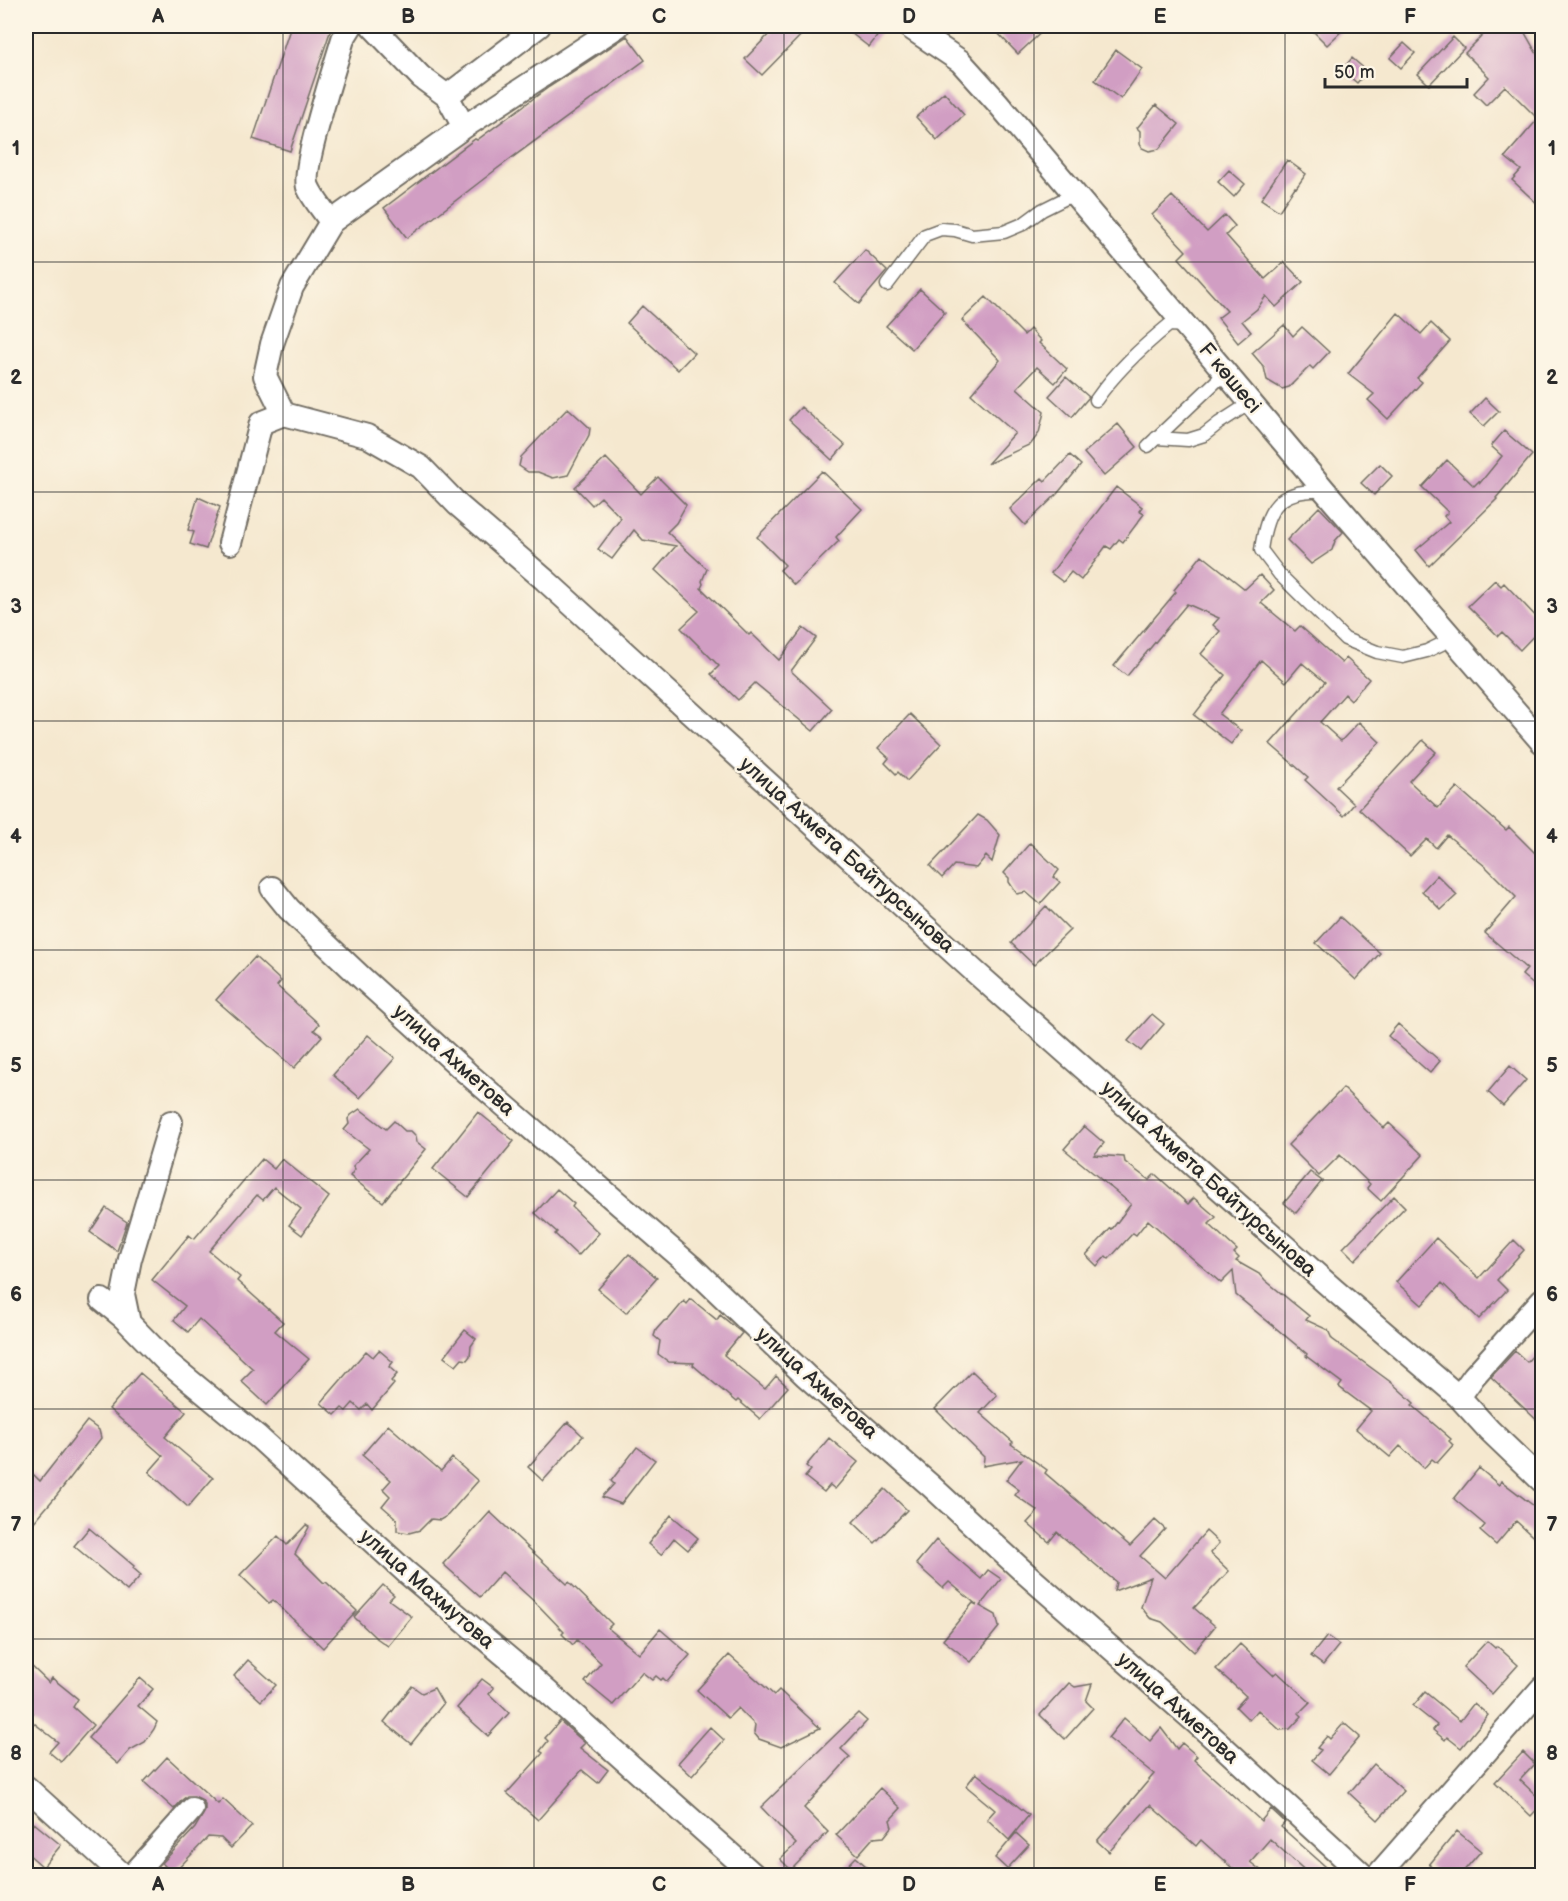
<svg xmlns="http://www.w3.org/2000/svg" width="1568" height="1901" viewBox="0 0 1568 1901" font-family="'Balsamiq Sans',sans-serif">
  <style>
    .building { fill: #d19ec3 }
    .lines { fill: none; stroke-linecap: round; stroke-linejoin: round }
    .service-casing { stroke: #726d64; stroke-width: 15 }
    .minor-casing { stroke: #726d64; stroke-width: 26 }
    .service { stroke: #fff; stroke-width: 12 }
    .minor { stroke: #fff; stroke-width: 22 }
    .grid { fill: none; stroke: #2b2b2b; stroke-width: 1.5; stroke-opacity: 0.55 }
    .labels { text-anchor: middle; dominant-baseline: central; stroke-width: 5; stroke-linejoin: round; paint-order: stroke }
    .street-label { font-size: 21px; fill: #2b2b2b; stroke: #fcf5e5 }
    .neatline { fill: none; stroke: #2b2b2b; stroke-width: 2 }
    .grid-label { font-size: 20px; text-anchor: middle; font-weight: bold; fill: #2b2b2b }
  </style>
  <rect width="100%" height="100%" fill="#fcf5e5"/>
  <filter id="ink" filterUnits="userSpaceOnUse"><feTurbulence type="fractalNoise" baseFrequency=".0167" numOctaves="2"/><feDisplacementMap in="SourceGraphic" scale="12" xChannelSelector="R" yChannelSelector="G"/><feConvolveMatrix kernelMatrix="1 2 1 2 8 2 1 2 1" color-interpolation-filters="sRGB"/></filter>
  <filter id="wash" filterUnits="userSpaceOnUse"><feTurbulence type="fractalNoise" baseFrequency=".008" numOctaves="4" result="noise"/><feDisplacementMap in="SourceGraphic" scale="24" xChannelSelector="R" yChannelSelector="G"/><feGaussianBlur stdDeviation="1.35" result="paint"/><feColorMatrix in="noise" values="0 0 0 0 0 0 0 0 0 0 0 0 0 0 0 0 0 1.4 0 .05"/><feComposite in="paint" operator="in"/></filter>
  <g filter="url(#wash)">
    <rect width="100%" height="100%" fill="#f5e8cf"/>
    <g id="blocks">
      <path class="building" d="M291,26h41l-42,125 -37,-12z
        M777,26h33l-48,49 -17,-16z
        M842,26h43l-16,21z
        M991,26h57l-30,28z
        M1308,26h39l-20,19z
        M1492,26h29l21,37v145l-30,-28 9,-10 -16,-13 33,-38 -33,-33 -19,19 -12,-12 15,-16 -24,-24z
        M627,36l18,24 -147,108 -91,70 -23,-30 91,-69 2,1 72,-53z
        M1453,37l11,11 -35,37 -11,-11z
        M1404,43l11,10 -14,15 -11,-10z
        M1116,50l26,19 -21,30 -26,-19z
        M1352,58l15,13 -10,12 -15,-13z
        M944,92l20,23 -27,25 -21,-23z
        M1156,105l23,19 -20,25 -10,2 -7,-3 -2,-4v-13l-3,-3z
        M1287,160l19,14 -10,14 -1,-1 -16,24 -18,-12z
        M1229,170l16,14 -11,13 -16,-15z
        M1172,196l35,36 18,-17 10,11 -9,9 39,44 19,-17 19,20 -27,25 -10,-11 -9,13 -15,12 9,11 -13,11 -20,-25 9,-7 -48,-53 7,-7 -34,-36z
        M865,250l22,21 -28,33 -24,-21z
        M920,289l25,23 -33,37 -26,-23z
        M986,297l38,38 6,-6 11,12 -2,2 28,26 -12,14 -18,-16 -20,21 27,24 -5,21 -8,11 -44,20 28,-31 -44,-39 29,-34 -38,-40z
        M642,306l52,47 -16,17 -51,-47z
        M1398,313l23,21 10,-11 19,18 -33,37 5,4 -34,37 -20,-19 6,-6 -26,-20z
        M1284,325l9,11 9,-9 27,25 -16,17 -3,-3 -21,21 -7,2 -15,-9 -3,-13 -12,-14z
        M1066,377l23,20 -17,20 -23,-21z
        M1485,398l14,13 -15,15 -14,-12z
        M801,407l44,38 -13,15 -43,-40z
        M568,408l22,20 -1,7 -21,40 -15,3 -15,-6h-10l-9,-6 2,-9z
        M1118,424l19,23 -33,29 -20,-23z
        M1504,431l28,24 -36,43 1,1 -68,67 -13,-16 33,-28 -5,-6 4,-4 -26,-25 25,-27 27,26 5,-5 1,2 22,-27 -11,-10z
        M1070,455l11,10 -24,29 -32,31 -15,-16 32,-31 3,3z
        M606,458l35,36 17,-17 28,28 -10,18 -9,9 40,37 -5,12 1,3 -2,4 48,47 2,-2 28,27 24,-32 13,10 -25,33 41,38 -19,22 -58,-48 -17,17 -27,-26 8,-8 -38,-38 18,-17 -44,-41 21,-24 -33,-6 -9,-10 -22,29 -14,-10 23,-31 -20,-21 -9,8 -17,-18z
        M1380,464l12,12 -18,19 -13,-12z
        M822,471l40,38 -26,28 3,4 -45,44 -14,-15 5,-5 -28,-28z
        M1116,487l26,20 -3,4 5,3 -21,28 -4,-3 -8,10 -5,-3 -25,34 -10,-8 -8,10 -12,-9z
        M198,497l22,10 -14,42 -16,-5 4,-12 -6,-2z
        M1319,507l24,25 -8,9 -3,9 -21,14 -24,-24z
        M1202,555l43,34 15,-14 14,15 -13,13 34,28 5,-5 42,37 4,-5 23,21 -18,21 -6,-6 -25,28 21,19 18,-19 21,20 -44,45 18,17 -10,12 -39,-36 3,-3 -38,-33 55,-62 -23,-19 -16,19 -25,-22 -42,54 22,17 -10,13 -37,-29 31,-40 -24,-21 19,-23 -7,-6 6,-7 -32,-14 -60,72 -13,-10 62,-74 -2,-2z
        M1495,580l6,6 3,-3 38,40v4l-22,23 -18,-18 -4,4 -30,-30z
        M910,714l31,30 -34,37 -9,-9 -2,2 -11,-11 4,-5 -11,-10z
        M1423,740l13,12 -27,29 29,27 19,-21 49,43 3,-3 33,33v132l-20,-17 5,-6 -42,-36 31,-36 -30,-30 -39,-32 -11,13 -9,-9 -17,17 -51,-47z
        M978,815l9,5 13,15 -8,27 -6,-6 -10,12 -22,-3 -12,13 -12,-12z
        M1030,843l29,27 -5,7 6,5 -20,22 -14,-12 -9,2 -8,-12v-4l-5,-5z
        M1437,875l20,20 -16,15 -19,-19z
        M1046,906l24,24 -36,35 -23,-22z
        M1340,917l40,36 -24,27 -40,-37z
        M255,957l26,24 -4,5 42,38 -5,6 8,6 -28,32 -78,-68z
        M1152,1014l12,10 -23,27 -13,-10z
        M1398,1024l42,37 -10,12 -42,-37z
        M368,1035l27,23 -35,40 -27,-23z
        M1510,1066l16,14 -23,26 -15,-14z
        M1343,1088l41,40 5,-5 34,32 -42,46 -14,-13 3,-4 -30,-29 -21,21 -31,-31z
        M360,1109l26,20 8,-8 11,10h6l5,5 1,6 9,7 -43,53 -33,-26 5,-7 -2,-3 16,-17 -25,-19 5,-6 -1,-5 3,-4z
        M478,1112l36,29 -46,56 -35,-28z
        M1084,1126l20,17 -10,12 30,2 1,5 24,18 6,-6 33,30 6,-6 22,19 -7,7 28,26 -3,3 5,5 -3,3 25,14 4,5 44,36 -3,4 22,10 4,9 60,44 22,20 -2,2 39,34 -2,2 4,4 -16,18 -5,-4 -8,9 -24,-22 -10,11 -34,-28 15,-18 -32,-24 3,-4 -36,-27 1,-2 -71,-59 -3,-24 -12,12 -73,-63 -12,15 -3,-2 -24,26 -3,-3 -9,10 -11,-11 25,-27 1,1 19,-25 -67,-55z
        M262,1159l12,10 8,-10 47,38 -27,38 -13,-10 12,-16 -27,-22 -11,13 -6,-5 -48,56 31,26 -3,4 46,41 -8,9 34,28 -42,46 -26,-24 12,-12 -54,-50 -11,13 -14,-12 11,-14 -33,-26 37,-45 5,4z
        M1310,1172l12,9 -26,32 -12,-10z
        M557,1189l17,15 -2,3 27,26 -21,23 -23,-22 2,-2 -22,-19z
        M1394,1196l11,11 -50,53 -12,-12z
        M106,1208l21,14 -10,29 -27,-19z
        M1436,1238l43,40 35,-38 10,10 -27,30 10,10 -28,29 -37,-36 -20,22 -26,-23z
        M629,1254l28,24 -31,35 -28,-24z
        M691,1299l26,21 3,-5 22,18 -18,22 41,34 11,-13 12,11 -28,32 -22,-19 -2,2 -43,-37 1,-2 -25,-1 -11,-8 2,-13 -6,-5 2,-6 8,-9 5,-2 15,-18 3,3z
        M465,1330l11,9 -5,7 -1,10 -3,4 -5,-1 -6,7 -12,-9z
        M1542,1345v80l-51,-48 24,-26 12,11z
        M379,1350l14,12 -4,5 8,7 -6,7 3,3 -22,26 -5,-6 -6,6 -8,-7 -7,8 -4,-3 -7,7 -14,-12 45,-52 7,6z
        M972,1371l25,24 -17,18 33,29 -2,2 36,26 -2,3 85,73 25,-26 10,9 -25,27 25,22 41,-47 13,12 -9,10 19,18 -35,37 21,18 -21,26 -32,-30 -12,-4 -9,-11 10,-30 -37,14 2,-9 -59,-50 -8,10 -22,-19 11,-12 -23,-16 4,-5 -13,-10 16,-21 -39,7 1,-9 -49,-48z
        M140,1373l46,39 -21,25 48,41 -25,29 -39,-35 14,-16 -54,-47z
        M87,1421l12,9 2,8 -44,57 -31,36v-49l7,-8 7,7z
        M568,1422l15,14 -40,45 -15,-14z
        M388,1425l53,46 11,-13 26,23 -31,35 -7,4 -9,-1 -11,11 -11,3 -12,-2v-12l-15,-13 8,-10 -7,-7 8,-9 -29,-25z
        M829,1438l29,24 -23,27 -5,-4 -6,7 -19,-15 6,-7 -5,-4z
        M637,1447l18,13 -34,44 -19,-7 12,-13 -3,-3z
        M1479,1468l20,17 2,-4 33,25 8,-10v49l-26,-24 -20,24 -16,-14 5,-6 -31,-26z
        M885,1489l22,21 -32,33 -22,-21z
        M490,1512l77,72 2,-2 43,42 -4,4 31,26 21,-25 30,26 -23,27 -4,-4 -2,2 -5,-4 -4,4 -10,-8 -29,33 -28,-23 16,-19 -24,-23 -4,5 -11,-11 2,-2 -25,-26 -37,-34 -22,25 -37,-33z
        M671,1515l27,23 -10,12 -14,-12 -13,17 -13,-11z
        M306,1525l3,2 -14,27 29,29 2,-1 31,29 -34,37 -50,-48 -4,3 -29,-28 38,-39 9,9z
        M89,1528l45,38 -1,2 8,7 -14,16 -53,-45z
        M936,1540l45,39 7,-9 13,9 -21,27 16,9 3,12 -28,35 -28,-22 30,-37 4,2 -28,-23 -6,6 -27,-24z
        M383,1585l11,10 -5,5 23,17 -24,29 -13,-9 -21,-20z
        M1327,1636l12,9 -16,20 -12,-9z
        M1487,1641l8,7 2,-2 21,19 -26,29 -29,-27z
        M1240,1644l33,31 4,-3 33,30 -11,11 3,3 -12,13 -10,1 -22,-20 -9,10 -13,-13 10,-11 -30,-27z
        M729,1655l45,40 5,-5 41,38 -39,19 -22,-8 -5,-6 1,-8 -17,-17 -10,10 -31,-28z
        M248,1660l28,25 -15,16 -27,-25z
        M26,1661l23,22 3,-5 26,21 -5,8 20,18 -32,37 -12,-10 9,-10 -29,-23 4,-6 -7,-6z
        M140,1678l13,11 -15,17 19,16 -3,7 -9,13 -15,8 -12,14 -30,-26z
        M482,1679l12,9 -5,6 20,19 -21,23 -31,-28z
        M1069,1683l6,4 17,-3 -6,17 7,7 -28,31 -25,-24z
        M412,1686l10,7 12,-5 9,16 -32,40 -27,-22z
        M1425,1692l35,29 14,-18 14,12 -27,33 -14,-11 -2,3 -12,-10 4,-5 -24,-19z
        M858,1713l9,8 -26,28 9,8 -46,51 24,24 -37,38 -11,-11 16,-15 -35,-37z
        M1124,1718l26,23 11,-13 16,21 5,-6 15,13 -3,4 67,61 10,-12 14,13 -4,5 54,48h-25l-40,-36 -20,23 17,13h-27l-39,-35 -5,6 -46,-41 -41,47 -12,-11 57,-67 -46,-36z
        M560,1721l25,22 -5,5 28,22 -10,13 -16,-13 -44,50 -31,-27 36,-40 -3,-2 8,-10 -3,-3z
        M1344,1723l16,14 -31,37 -17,-14 9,-10 -4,-2 10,-12 3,3z
        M710,1727l14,13 -32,36 -14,-13z
        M1523,1752l12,12 -15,16 22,21v3l-11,12 -36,-34z
        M167,1757l51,47 5,-5 29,27 -21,22 -10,-10 -13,-1 -35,37 -11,-11 33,-35 10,-17v-7l-4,-5 -7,-3h-7l-5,4 -8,9 -30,-27z
        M1374,1764l30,27 -26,29 -29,-27z
        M976,1773l53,42 -20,25 -22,-21 8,-9 -29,-24z
        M880,1788l21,20 -11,12 2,7 -8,10 -11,1 -15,17 -22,-20z
        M34,1823l27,22 -18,22 -17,-15v-19z
        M1457,1831l24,20 -20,23 -4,-1 -2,2h-14l-12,-10z
        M1016,1833l13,12 -22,24 -12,-11z
        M856,1857l20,18h-37z"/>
    </g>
  </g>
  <g filter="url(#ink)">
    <use href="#blocks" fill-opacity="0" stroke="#726d64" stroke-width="1.5"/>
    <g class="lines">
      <g class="service-casing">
        <path id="service" d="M887,285l38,-50 16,-6 14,1 17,5 32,-3 19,-8 19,-14 32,-16
          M1096,400c20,-29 45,-52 73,-75l16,1
          M1156,438l32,2 16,-5 15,-12 31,-20
          M1148,446l77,-73
          M1325,491c-47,-2 -58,16 -64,59l19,25 65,64 32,13 26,5 24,-6 25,-12"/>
      </g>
      <g class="minor-casing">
        <path id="minor" d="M351,26l-8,13c-7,24 -42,131 -35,148 5,12 16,24 23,35l133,-95 -17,-31
          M372,26l49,51 26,19 92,-70
          M908,26l52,35 37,41 328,389 217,251
          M464,127l154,-101
          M331,222l-39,65 -20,57 -7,32 19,38 83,22 54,31 37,38 87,75 429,391 359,318 126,108 30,33 53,51
          M230,543l31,-120 23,-9
          M272,888l17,21 73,69 105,95 225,194 114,109 125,110 93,86 184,161 156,143
          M102,1300l22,18 44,45 90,74 149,136 125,105 223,198
          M129,1323l-6,-29 7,-35 41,-137
          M1459,1397l15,-21 68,-76
          M26,1787l98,89
          M132,1876l60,-67
          M1377,1876l165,-188"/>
      </g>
      <use href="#service" class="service"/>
      <use href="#minor" class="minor"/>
    </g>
  </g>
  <path class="grid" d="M283,26v1850M534,26v1850M784,26v1850M1034,26v1850M1285,26v1850M26,262h1516M26,492h1516M26,721h1516M26,950h1516M26,1180h1516M26,1409h1516M26,1639h1516"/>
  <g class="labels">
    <g class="street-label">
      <text transform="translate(1230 378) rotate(50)">F көшесі</text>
      <text transform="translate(847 855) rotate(42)">улица Ахмета Байтурсынова</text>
      <text transform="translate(454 1060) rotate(42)">улица Ахметова</text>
      <text transform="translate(1209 1179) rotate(42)">улица Ахмета Байтурсынова</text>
      <text transform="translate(817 1383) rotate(42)">улица Ахметова</text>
      <text transform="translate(427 1589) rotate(41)">улица Махмутова</text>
      <text transform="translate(1178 1708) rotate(42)">улица Ахметова</text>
    </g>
  </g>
  <rect width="1568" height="1901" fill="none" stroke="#fcf5e5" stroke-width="66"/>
  <path d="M1325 78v9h142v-9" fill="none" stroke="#2b2b2b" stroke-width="3"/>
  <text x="1334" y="78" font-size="18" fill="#2b2b2b" stroke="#fcf5e5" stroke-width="4.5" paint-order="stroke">50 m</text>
  <rect x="33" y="33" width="1502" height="1835" class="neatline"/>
  <g class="grid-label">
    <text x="158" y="23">A</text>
    <text x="408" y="23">B</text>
    <text x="659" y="23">C</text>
    <text x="909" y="23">D</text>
    <text x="1160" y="23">E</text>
    <text x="1410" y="23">F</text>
    <text x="16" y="155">1</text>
    <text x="1552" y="155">1</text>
    <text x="16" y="384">2</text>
    <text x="1552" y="384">2</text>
    <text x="16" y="613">3</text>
    <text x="1552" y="613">3</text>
    <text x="16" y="843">4</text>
    <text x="1552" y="843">4</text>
    <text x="16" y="1072">5</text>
    <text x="1552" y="1072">5</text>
    <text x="16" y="1301">6</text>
    <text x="1552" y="1301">6</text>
    <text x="16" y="1531">7</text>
    <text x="1552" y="1531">7</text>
    <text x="16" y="1760">8</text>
    <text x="1552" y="1760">8</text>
    <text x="158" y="1891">A</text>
    <text x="408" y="1891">B</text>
    <text x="659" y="1891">C</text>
    <text x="909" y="1891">D</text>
    <text x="1160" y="1891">E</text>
    <text x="1410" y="1891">F</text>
  </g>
</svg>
